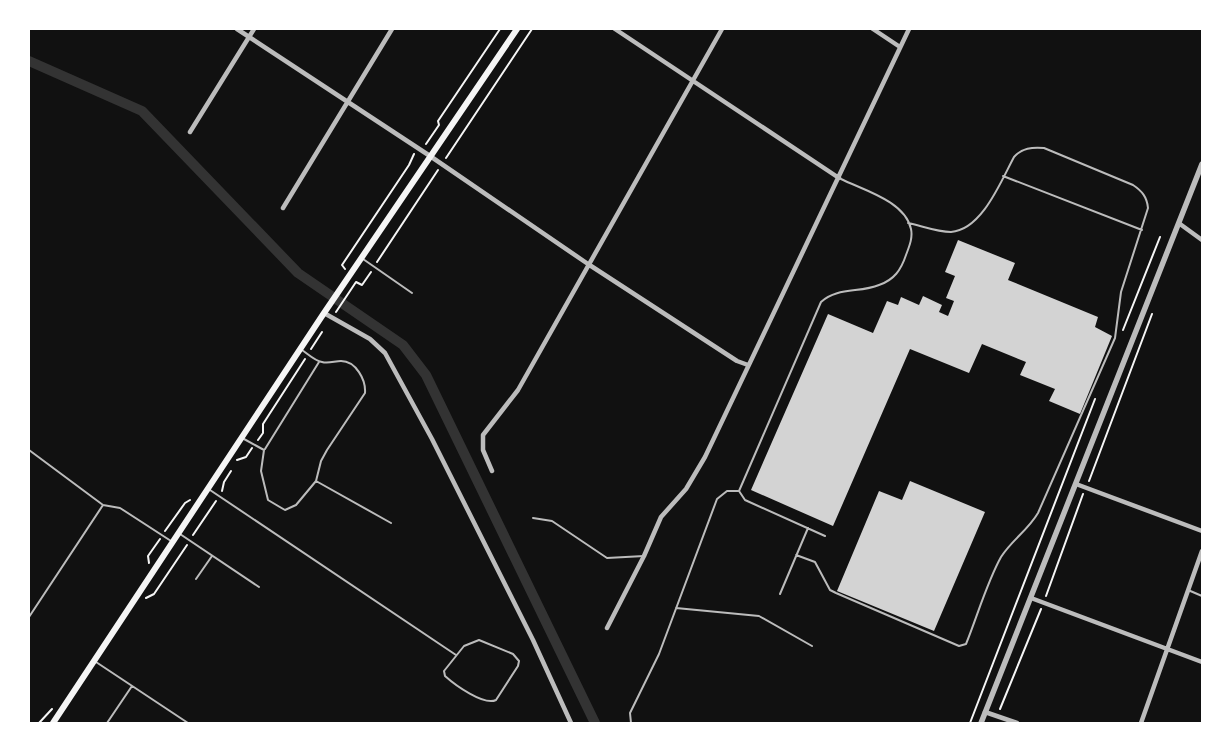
<svg xmlns="http://www.w3.org/2000/svg" width="1231" height="752" viewBox="0 0 1231 752" font-family="'Open Sans',sans-serif">
  <style>
    .lines { fill: none; stroke-linecap: round; stroke-linejoin: round }
    .canal { stroke: #333; stroke-width: 10 }
    .building { fill: #d3d3d3 }
    .path { stroke: #f5f5f5; stroke-width: 2 }
    .service { stroke: #bcbcbc; stroke-width: 2 }
    .minor { stroke: #bcbcbc; stroke-width: 4.5 }
    .tertiary { stroke: #bcbcbc; stroke-width: 5.5 }
    .secondary { stroke: #f5f5f5; stroke-width: 6 }
  </style>
  <rect width="100%" height="100%" fill="#111"/>
  <g class="lines">
    <path class="canal" d="M29,61l113,50 156,162 105,72 23,30 169,348"/>
  </g>
  <path class="building" d="M958,240l57,23 -7,17 90,37 -3,10 17,9 -32,78 -31,-13 6,-12 -35,-14 6,-13 -44,-18 -13,29 -59,-24 -77,177 -82,-36 77,-176 45,19 14,-32 11,4 3,-8 18,8 4,-9 19,9 -3,7 9,4 6,-15 -8,-3 9,-22 -10,-4z
    M910,481l75,31 -51,119 -97,-40 42,-100 23,9z"/>
  <g class="lines">
    <path class="path" d="M426,144l13,-19 -1,-4 62,-92
      M446,158l86,-129
      M377,262l61,-92
      M345,269l-3,-4 67,-100 5,-11
      M336,312l20,-30 6,3 9,-13
      M1123,330l37,-93
      M311,349l11,-17
      M258,440l5,-7v-9l42,-65
      M237,460l9,-3 6,-9
      M1089,481l63,-167
      M222,491l2,-9 7,-11
      M165,531l20,-28 5,-3
      M193,535l23,-34
      M149,563l-1,-7 12,-17
      M1046,596l37,-102
      M146,598l8,-4 33,-49
      M1000,709l41,-100
      M39,723l13,-14
      M970,723l125,-324"/>
    <path class="service" d="M1003,176l139,54
      M363,259l49,34
      M244,439l20,11 -3,21 7,29 17,10 11,-5 20,-24 5,-20 6,-11 38,-57c1,-13 -9,-32 -24,-32 -6,0 -13,3 -19,1 -7,-1 -14,-8 -20,-12
      M265,449l54,-87
      M29,450l74,55 17,3 51,33
      M316,481l75,42
      M210,490l246,165
      M533,518l19,3 55,37 37,-2
      M180,534l79,53
      M825,536l-80,-36 -6,-9 82,-189c16,-15 39,-9 58,-17 15,-5 22,-15 27,-30 3,-8 7,-17 5,-26 -6,-28 -48,-39 -70,-50
      M796,555l19,7 15,28 6,3 123,53 7,-2c11,-27 21,-62 35,-87 11,-17 27,-27 37,-44l77,-175 6,-46 27,-84c-1,-11 -6,-17 -15,-23l-89,-37c-12,-1 -22,0 -30,9 -13,24 -32,73 -63,75 -14,0 -29,-6 -43,-9
      M196,579l16,-23
      M1188,590l14,6
      M780,594l28,-66
      M676,608l83,8 53,30
      M29,617l74,-112
      M479,640l34,14 6,7 -1,5 -22,34c-12,6 -41,-15 -51,-24l-1,-5 20,-25z
      M96,662l92,61
      M107,723l25,-37
      M631,723l-1,-10 29,-59 58,-155 10,-8h12"/>
    <path class="minor" d="M237,29l193,127 158,108 149,97 11,4
      M615,29l224,149
      M873,29l27,18
      M190,132l64,-103
      M283,208l109,-179
      M1180,224l22,16
      M324,313l46,26 15,14 47,86 101,201 38,83
      M492,471l-9,-21v-15l35,-45 204,-361
      M1076,484l126,47
      M1031,598l171,64
      M607,628l37,-72 17,-39 25,-28 19,-32 204,-428
      M985,712l32,11
      M1141,723l61,-172"/>
    <path class="tertiary" d="M981,723l221,-559"/>
    <path class="secondary" d="M53,723l271,-410 193,-284"/>
  </g>
  <rect width="1231" height="752" fill="none" stroke="#ffffff" stroke-width="60"/>
</svg>
